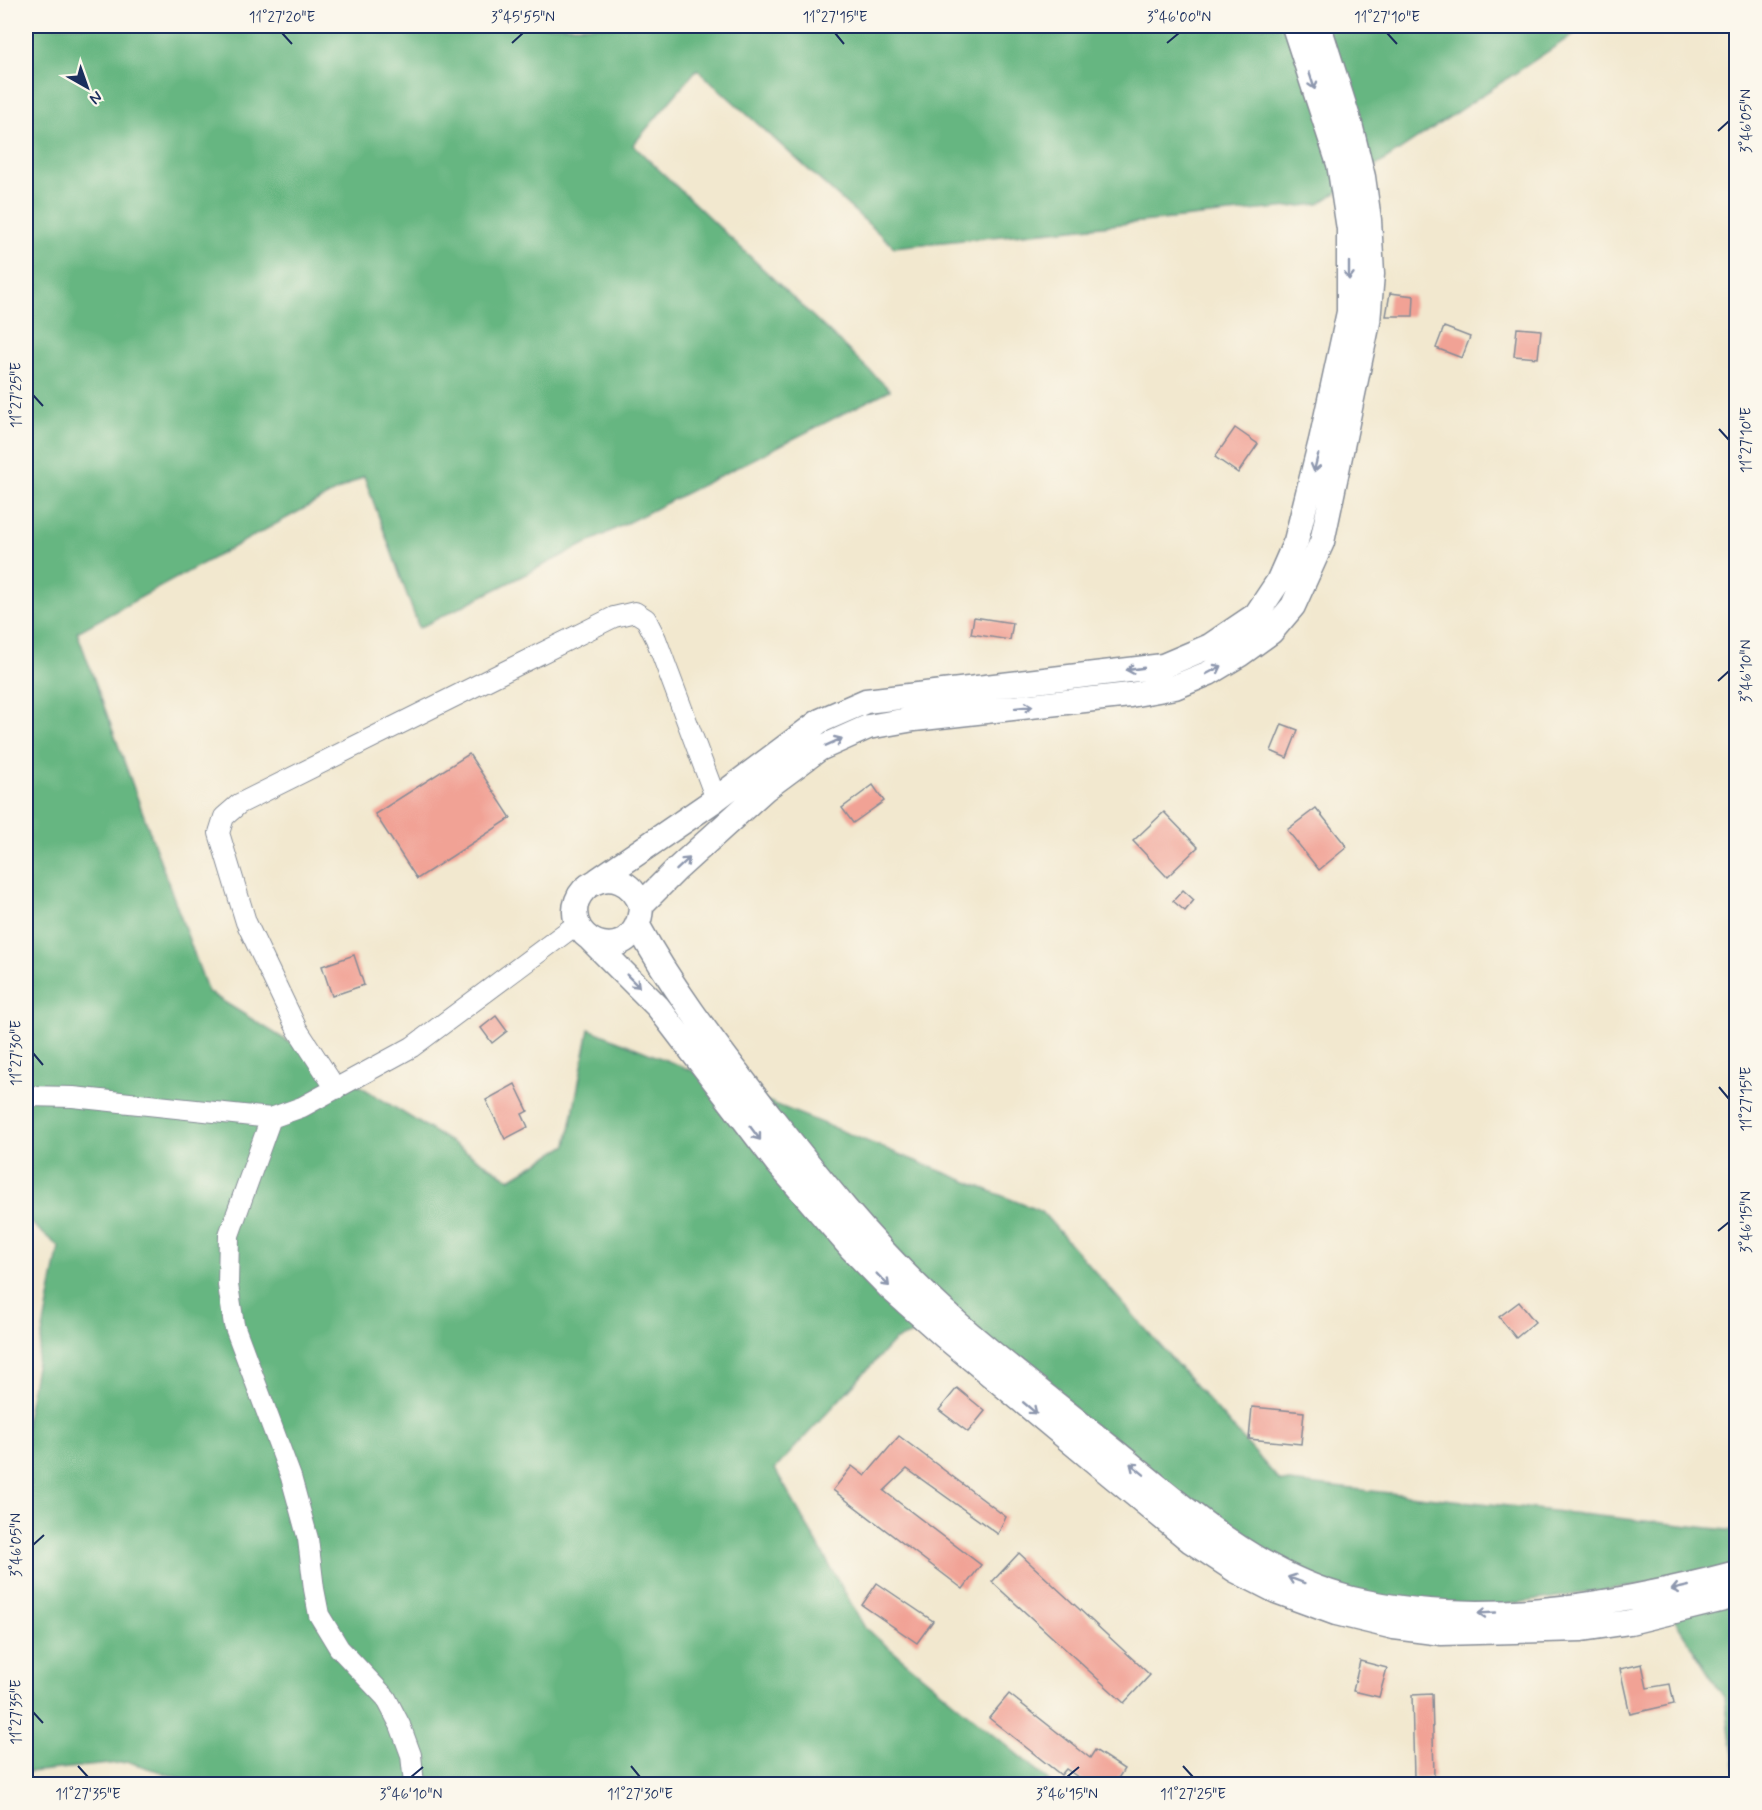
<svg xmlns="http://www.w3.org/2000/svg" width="1762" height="1810" viewBox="0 0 1762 1810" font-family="Mynerve,sans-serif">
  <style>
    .forest { fill: #66b681; stroke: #407270; stroke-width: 1.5 }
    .building { fill: #f1a295 }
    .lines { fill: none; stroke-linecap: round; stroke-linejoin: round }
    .minor-casing { stroke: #868c96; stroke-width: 22 }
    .tertiary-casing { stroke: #868c96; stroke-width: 27 }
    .minor { stroke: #fff; stroke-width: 20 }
    .tertiary { stroke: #fff; stroke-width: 24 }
    .oneway { stroke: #8d97ae }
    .ticks { fill: none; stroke: #1b2f5e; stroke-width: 2 }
    .neatline { fill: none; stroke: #1b2f5e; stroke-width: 2 }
    .ticks-label { font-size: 15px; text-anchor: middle; fill: #1b2f5e }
  </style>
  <rect width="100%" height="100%" fill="#fbf7ec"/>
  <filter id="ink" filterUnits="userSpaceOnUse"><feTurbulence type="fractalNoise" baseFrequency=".0167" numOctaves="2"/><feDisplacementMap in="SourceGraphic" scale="12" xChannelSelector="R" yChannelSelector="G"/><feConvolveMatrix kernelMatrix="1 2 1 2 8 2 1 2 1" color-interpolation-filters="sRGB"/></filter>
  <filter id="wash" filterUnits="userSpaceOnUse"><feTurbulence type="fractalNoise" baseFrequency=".008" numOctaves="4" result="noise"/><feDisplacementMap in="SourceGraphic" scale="24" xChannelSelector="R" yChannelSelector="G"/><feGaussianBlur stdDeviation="1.35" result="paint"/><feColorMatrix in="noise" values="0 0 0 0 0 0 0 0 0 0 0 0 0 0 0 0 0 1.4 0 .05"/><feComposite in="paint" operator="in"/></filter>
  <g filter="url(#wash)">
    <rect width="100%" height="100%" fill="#f2e8cf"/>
    <path class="forest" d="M26,26h1560l-267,178 -425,43 -197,-178 -64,76 257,245 -471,238 -55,-152 -287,156 131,360 302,187 57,-34 22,-116 453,183 238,269 456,50v246l-11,-78 -74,-116 -276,41 -238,-154 -180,-153 -63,24 -119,128 90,159 188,156h-855l-69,-22 -100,10 -3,2v-356l33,-171 -33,-28z"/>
    <g id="blocks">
      <path class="building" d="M1390,293l24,3 -1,20h-27z
        M1444,327l26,10 -8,21 -26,-10z
        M1517,328l24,2 -3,28 -24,-2z
        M1235,428l23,16 -20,29 -23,-16z
        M974,617l39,6 -3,17 -39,-6z
        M1282,724l16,6 -11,28 -16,-7z
        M469,754l42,64 -94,61 -42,-65z
        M873,785l11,16 -31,22 -11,-15z
        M1316,808l31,39 -28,23 -32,-40z
        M1164,812l34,35 -31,30 -34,-36z
        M1183,890l11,10 -9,11 -12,-10z
        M354,955l10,30 -32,11 -10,-30z
        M496,1016l11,15 -15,12 -11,-15z
        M515,1084l13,27 -6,3 6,13 -23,12 -19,-39z
        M1519,1302l16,20 -19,16 -17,-21z
        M957,1388l28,23 -17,21 -29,-22z
        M1252,1407l52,5 -3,32 -52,-5z
        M899,1436l107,81 -8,17 -91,-65 -23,22 97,74 -18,24 -130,-99 19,-24 13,10z
        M1019,1553l131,122 -26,28 -132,-121z
        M877,1583l56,38 -16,22 -55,-38z
        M1360,1661l27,7 -8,29 -26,-6z
        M1642,1664l5,24 23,-4 4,20 -44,10 -10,-45z
        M1009,1694l81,64 5,-8 29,19 -10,16h-24l-24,-16 -5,6 -72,-57z
        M1432,1694l2,83 -20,1 -2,-83z"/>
    </g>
  </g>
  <g filter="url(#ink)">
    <use href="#blocks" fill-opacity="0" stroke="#868c96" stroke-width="1.5"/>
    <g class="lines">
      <g class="minor-casing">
        <path id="minor" d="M336,1089l-39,-60 -51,-107 -27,-89 5,-16 15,-13 375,-187 21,-5 11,7 10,20 60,160
          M26,1096l47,1 198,21 31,-11 110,-60 165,-123
          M271,1118l-42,117 -1,50 6,40 57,152 17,62 6,50 5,26 20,33 47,50 14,27 11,30 3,29"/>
      </g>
      <g class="tertiary-casing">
        <path id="tertiary" d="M598,880l118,-81 104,-78 46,-20 297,-35 47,-20 46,-31 22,-33 18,-41 25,-100 28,-129v-83l-10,-65 -45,-138
          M641,905c-20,-51 -84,-17 -61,24 5,7 13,13 22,15 25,5 39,-17 39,-39l36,-36 88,-80 54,-40 49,-22 46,-8 216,-24 45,-8 34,-14 30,-18 32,-23 22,-26 29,-64 46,-220 4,-48 -3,-54 -6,-43 -13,-53 -31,-98
          M638,926c36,66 82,124 127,183 52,66 103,131 165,189 57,54 121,101 182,151 73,59 146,127 240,150 127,30 260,7 384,-26
          M591,940l67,67 120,157 72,83 41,42 53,47 156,130 91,75 44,29 41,21 60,22 58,14 48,6 140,-4 48,-7 106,-26"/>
      </g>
      <use href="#minor" class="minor"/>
      <use href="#tertiary" class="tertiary"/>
    </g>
    <defs><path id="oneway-shaft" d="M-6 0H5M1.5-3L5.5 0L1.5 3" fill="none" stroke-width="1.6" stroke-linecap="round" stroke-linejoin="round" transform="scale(1.5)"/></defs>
    <g class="oneway">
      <use href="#oneway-shaft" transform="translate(1312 81) rotate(72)"/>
      <use href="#oneway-shaft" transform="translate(1349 271) rotate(90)"/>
      <use href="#oneway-shaft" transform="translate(1316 463) rotate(104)"/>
      <use href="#oneway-shaft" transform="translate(1135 669) rotate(172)"/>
      <use href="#oneway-shaft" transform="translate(1214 670) rotate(-28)"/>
      <use href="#oneway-shaft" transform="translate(1024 707) rotate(-6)"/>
      <use href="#oneway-shaft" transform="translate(834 742) rotate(-24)"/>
      <use href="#oneway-shaft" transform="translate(683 864) rotate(-43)"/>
      <use href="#oneway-shaft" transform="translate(633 981) rotate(45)"/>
      <use href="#oneway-shaft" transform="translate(755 1133) rotate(53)"/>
      <use href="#oneway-shaft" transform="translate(883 1280) rotate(45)"/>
      <use href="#oneway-shaft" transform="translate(1030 1408) rotate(40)"/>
      <use href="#oneway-shaft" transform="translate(1137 1469) rotate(-141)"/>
      <use href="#oneway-shaft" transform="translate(1296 1580) rotate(-160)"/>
      <use href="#oneway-shaft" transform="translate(1680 1588) rotate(167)"/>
      <use href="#oneway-shaft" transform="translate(1487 1613) rotate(177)"/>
    </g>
  </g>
  <path class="ticks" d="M282,33l10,11M835,33l9,11M1387,33l10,11M512,43l11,-10M1167,43l12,-10M1718,131l11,-10M33,395l10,11M1719,429l10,11M1718,681l11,-10M33,1053l10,12M1719,1087l10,12M1718,1231l11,-9M33,1545l11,-10M33,1712l10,11M78,1766l10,11M631,1766l9,11M1183,1766l10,11M411,1777l12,-10M1067,1777l12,-10"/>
  <rect width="1762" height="1810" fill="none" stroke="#fbf7ec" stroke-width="66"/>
  <g transform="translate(87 87) rotate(140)" stroke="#fbf7ec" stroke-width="4.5" paint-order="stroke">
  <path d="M0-4.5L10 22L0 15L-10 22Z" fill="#1b2f5e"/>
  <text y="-9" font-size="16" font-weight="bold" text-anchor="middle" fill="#1b2f5e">N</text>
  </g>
  <rect x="33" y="33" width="1696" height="1744" class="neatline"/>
  <g class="ticks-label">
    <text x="282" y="22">11°27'20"E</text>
    <text x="523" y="22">3°45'55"N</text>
    <text x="835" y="22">11°27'15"E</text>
    <text x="1179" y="22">3°46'00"N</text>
    <text x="1387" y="22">11°27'10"E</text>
    <text transform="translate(1746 121) rotate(-90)" y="5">3°46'05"N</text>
    <text transform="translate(16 395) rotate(-90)" y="5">11°27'25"E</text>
    <text transform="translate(1746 440) rotate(-90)" y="5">11°27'10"E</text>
    <text transform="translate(1746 671) rotate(-90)" y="5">3°46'10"N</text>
    <text transform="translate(16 1053) rotate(-90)" y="5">11°27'30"E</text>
    <text transform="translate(1746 1099) rotate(-90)" y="5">11°27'15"E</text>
    <text transform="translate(1746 1222) rotate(-90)" y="5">3°46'15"N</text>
    <text transform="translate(16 1545) rotate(-90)" y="5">3°46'05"N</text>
    <text transform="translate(16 1712) rotate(-90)" y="5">11°27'35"E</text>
    <text x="88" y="1799">11°27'35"E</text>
    <text x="411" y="1799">3°46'10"N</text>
    <text x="640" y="1799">11°27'30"E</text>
    <text x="1067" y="1799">3°46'15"N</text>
    <text x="1193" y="1799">11°27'25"E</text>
  </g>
</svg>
